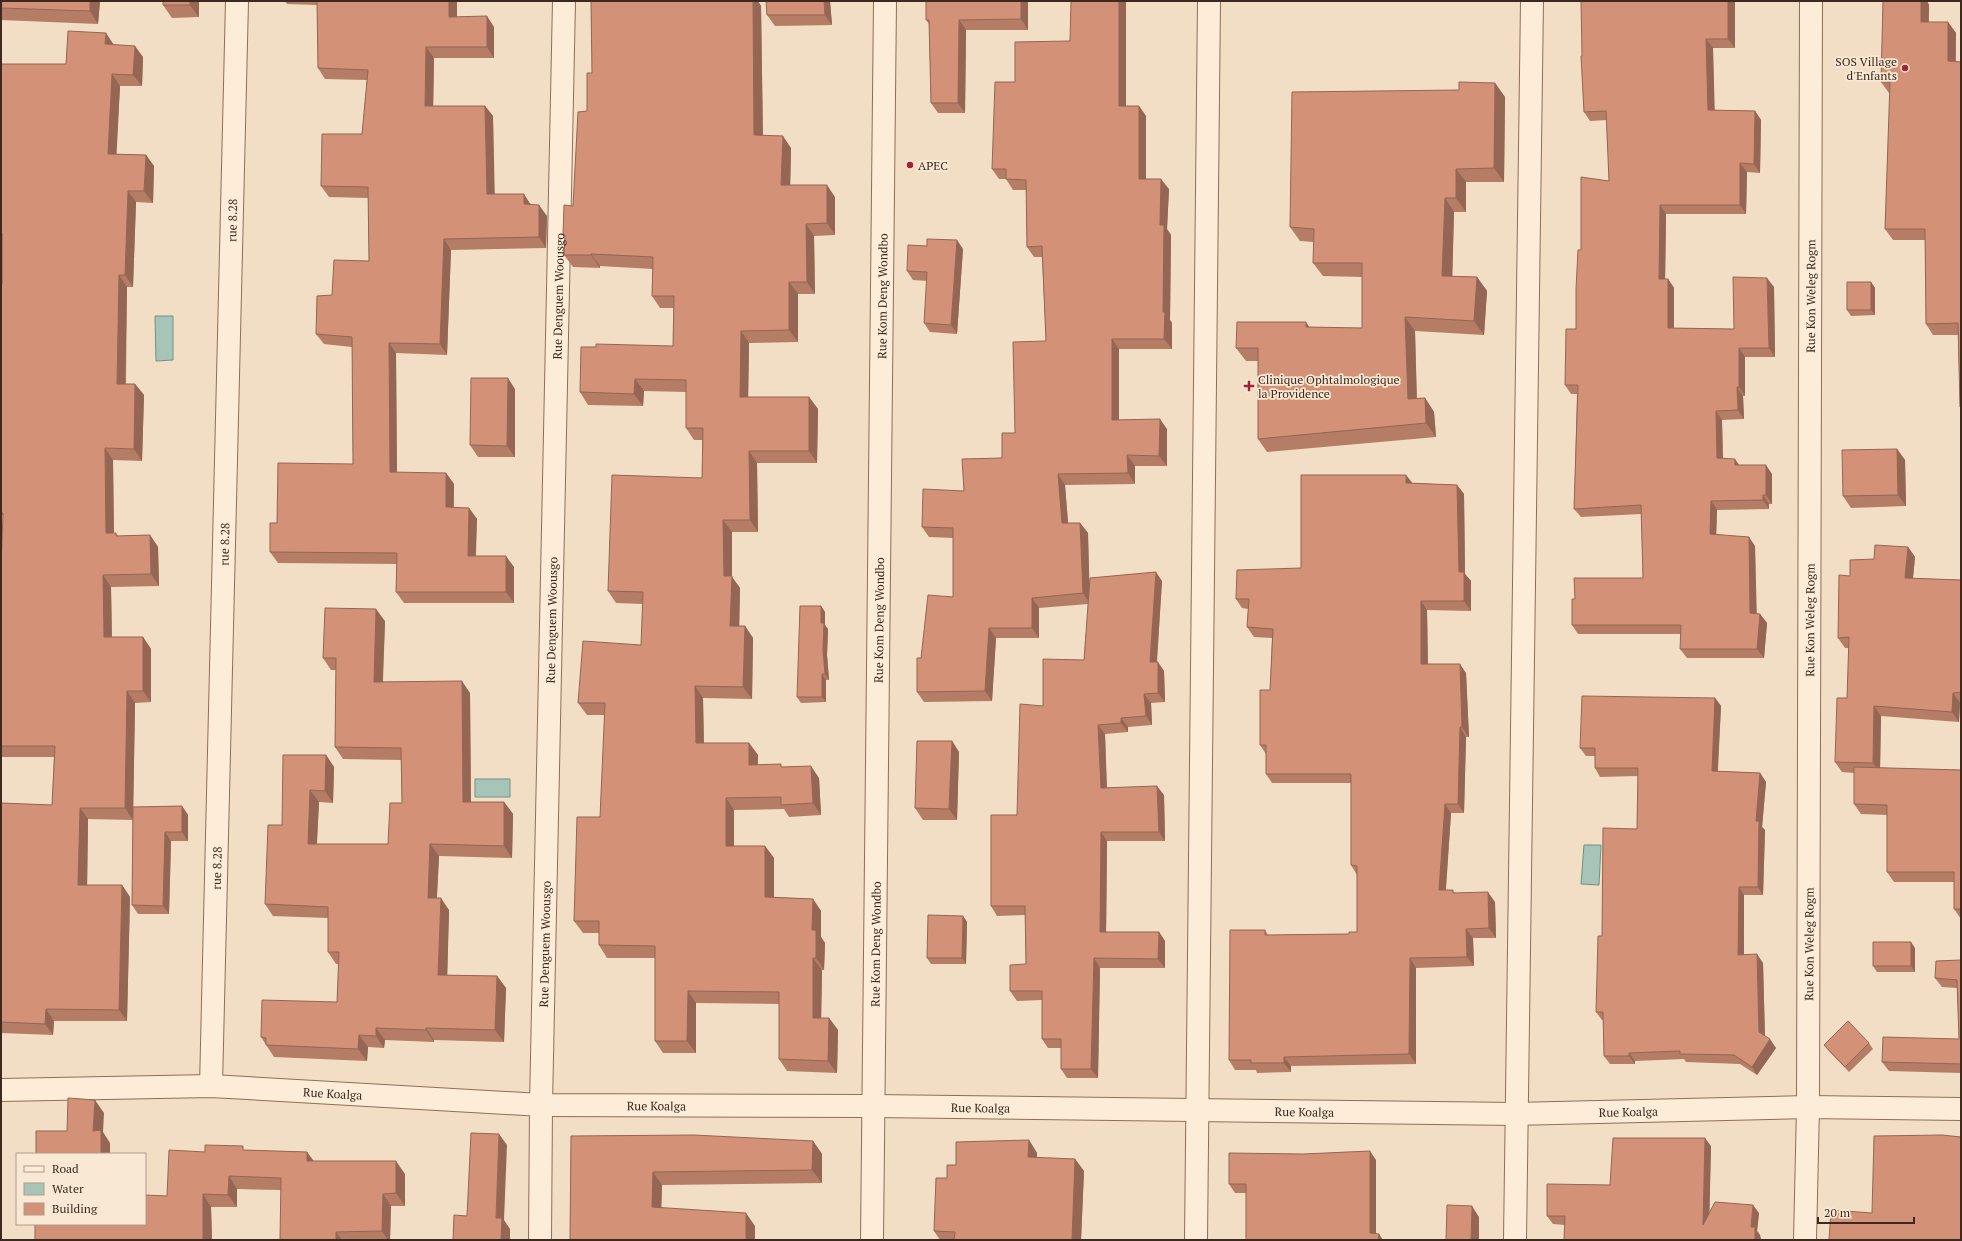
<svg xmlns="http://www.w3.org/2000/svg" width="1962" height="1241" viewBox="0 0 1962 1241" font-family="'PT Serif',serif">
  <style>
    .water { fill: #a6c5b8; stroke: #6c9485 }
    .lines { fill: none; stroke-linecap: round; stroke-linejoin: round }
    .minor-casing { stroke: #8f6e58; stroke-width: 24 }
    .minor { stroke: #fcecd8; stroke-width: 22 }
    .wall { fill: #b57d66 }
    .shaded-wall { fill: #946653 }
    .building { fill: #d39177; stroke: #946653 }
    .poi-dot { fill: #a32335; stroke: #f9e9d4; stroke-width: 1.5 }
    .labels { text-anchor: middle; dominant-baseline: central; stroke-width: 3.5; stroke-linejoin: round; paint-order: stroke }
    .poi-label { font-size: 12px; fill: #3d291e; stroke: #f9e9d4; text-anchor: start }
    .street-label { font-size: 12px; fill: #3d291e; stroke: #f9e9d4 }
  </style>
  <rect width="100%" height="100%" fill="#f2dec4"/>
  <path class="water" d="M155,316h18v44l-17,1z
    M475,779h35v18h-35z
    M1584,845h17l-2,40 -18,-1z"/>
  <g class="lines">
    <g class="minor-casing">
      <g id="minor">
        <path id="s1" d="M211,1086l26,-1085"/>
        <path id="s2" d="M1,1090l210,-4 330,19 332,1 643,8 292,-7 153,2"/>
        <path id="s3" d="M540,1240l1,-135 23,-1104"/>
        <path id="s4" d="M872,1240l13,-1239"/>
        <path d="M1196,1240l13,-1239"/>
        <path d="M1515,1240l17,-1239"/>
        <path id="s5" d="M1805,1240l3,-133 3,-1106"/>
      </g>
    </g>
    <use href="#minor" class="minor"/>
  </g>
  <path class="wall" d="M1,1h99l-2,23 -97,-4z
    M199,1v16l-27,1 -9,-13z
    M285,1h172v16l37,10v31h-60l-1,48h52l8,10 1,78 37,11 16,11 -1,32 -95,2 -4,105 -51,-2 1,120h49l8,11v24h15l8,11 -1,37 38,11v36h-110l-8,-11 1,-28 -119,-1 -8,-11 7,-29 76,-59 -1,-117 -28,-3 -8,-10 16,-39 37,-34 -1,-63 -39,-1 -8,-11 41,-52 5,-54 -42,-1 -7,-11 -1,-63 -30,-1z
    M591,1h167l3,5 2,130 28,12 -1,37 45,12v38l-21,1 1,58h-17v48l-49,1 -1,54h61l9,12 -1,54h-60l1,69h-26v45l8,11 -1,38h6l8,12 -1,61 -49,-1 1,45h45l9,12v10l25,2 36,11 2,37 -32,2 -5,-8 -50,1v36h31l9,12v39l39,2 8,12v26l4,6 -1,27h-2l-1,48h8l9,12 -1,43 -50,-2 -8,-12v-55l-83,-1v50h-33l-8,-12v-83h-48l-8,-13v-12h-16l-9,-12 26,-104 5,-102h-18l-9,-12 63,-58 2,-41 -27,-1 -8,-12 94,-113v-38h-8l-8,-12v-36l-42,-1 -1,15 -55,-1 -8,-13 16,-45 77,-1 1,-38h-14l-8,-12 1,-27 -53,-3v2l-27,-1 -9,-12 1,-17 -2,-3 10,-29 14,-95 5,-38z
    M830,1l2,24 -57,1 -8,-11z
    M926,1h102v29h-62l-1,83h-27l-7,-10 -2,-79 -3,-4z
    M1126,1v105h13l7,10v63l23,10 -2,40 4,6 -1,85 2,3v26h-53v71l48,9v37h-32v18l-70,1 3,38h12l8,10 1,50 73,-2 -5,81 7,9 1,31 -14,1 1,22 -24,2v5l-23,2 2,54 57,7 1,46h-58l-1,91h53l6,9v27h-65l-2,110h-31l-6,-9v-21h-13l-6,-9v-39l-25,1 -7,-10 16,-27 -1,-49 -28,1 -6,-10 26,-91 26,-109 41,-46 4,-56 -49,4v30h-43l-4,63 -68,1 -7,-10 4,-34 32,-61v-59l-24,-1 -7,-10 80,-69 13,-25 31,-92 -4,-84h-8l-7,-10 -1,-57h-13l-7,-11h-7l-7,-10 23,-87 55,-41z
    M1735,1v47h-22l1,62 41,1 6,9 -1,53 -13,-1 -1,42h-80l-1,65h3l6,9v40l60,1 40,-42 1,70h-30v39h-2l1,23 -22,1 1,38 16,7 33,9v30h-3v5l-52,1 -1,24 39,12 1,68h4l7,9 -3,35h-77l-7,-9 1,-15h-103l-6,-9 3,-26 68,-21 -2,-64 -60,3 -7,-8 3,-115h-6l-6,-9 11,-56 5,-79 28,-69 -2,-61 -17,1 -6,-9 -2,-56z
    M1883,1h44l2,4v17h19l8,11v28l5,1v347l-1,-2 -2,-72h-25l-7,-11 -1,-84h-32l-8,-11 5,-136h-1l-8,-11z
    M114,45l29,12 -1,29h-22l-4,68 30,1 8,11 -1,37 -17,-1 -3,85h-6l-1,97h9l9,11 -2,66 -29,-1 1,73h2l2,3 32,-1 8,12 1,39 -48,1 1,50h31l8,12v53l-16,1 -2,117 -45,-1 -1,66h35l8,12 -3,124h-73l-1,14 -52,-2v-230l51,2 2,-48h-53v-190l2,-51 -2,-2v-230h1v-39h-1v-181h65z
    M1495,83l10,14 -1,85h-38v30h-12l-2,64 25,1 10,14 -3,44 -69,-4 2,68 8,-1 9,14 2,25 -169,15 -9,-13v-78h-12l-10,-13 73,-21 53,1v-51l-39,-1 -10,-13 1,-21 -14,-1 -10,-14 169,-137z
    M927,246l36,3 -6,85 -27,-2 -6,-9 3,-42 -14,-1 -6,-9z
    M1871,282l4,6v27l-24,1 -4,-6z
    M515,389v68h-37l-8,-12z
    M1897,449l8,11 1,46 -55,2 -8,-12z
    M1406,475l6,8 45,2 7,9 1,80 6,7v30l-44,-1 1,54 38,9 3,64h-3l-2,76h-13l-5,77 10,3 39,9 1,36h-23l1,28 -58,2v96l-125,2v6l-34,1 -1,-3h-21l-6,-10 36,-130 3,5 81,-1 8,-2v-57l-6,-10v-82h-79l-6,-9v-20l-6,-9 10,-55 2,-52 -18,-1 -7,-10 1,-18 -6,-1 -6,-9 65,-31z
    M1908,547l7,10 -2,21 48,2v123h-1l-1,19 -78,-6 -1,52 81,2v149l-7,-10v-27h-60l-7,-10v-57l-26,-1 -7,-10v-31l-12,-1 -7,-10 12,-64 2,-50h-4l-7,-10 12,-62 24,-17z
    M821,606l4,6v13l3,4 -1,26 2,25h-3v22l-25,1 -4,-6z
    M385,621l-2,61 87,11 1,109h33l9,12 -1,44 -73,-2 -2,42 12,12 -2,65 50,1 9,12 -2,54 -70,-2v2l-49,-2 -1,8 -16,-1 -1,14 -93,-4 -13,-20 76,-35 2,-38h-3l-8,-12v-34l-55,-2 -8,-12 17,-79 44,-70 8,12 -1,36 -14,-1 -2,42h71l14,-41 -1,-43 -58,-1 -8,-12 1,-77h-5l-8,-12z
    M1715,698l6,8 -3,65 42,2 6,9 -4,45 3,3 -2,65h-19v60l19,8 2,73 11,12 -19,27 -17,-11 -54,-2 -2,-3 -49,2v3h-25l-6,-8 -1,-36h-1l-6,-8 6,-76 35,-107 1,-53 -38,1 -5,-9v-12h-9l-6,-8z
    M952,741l7,11 -2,68h-34l-8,-12z
    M182,806l6,9v26h-17l-2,73h-31l-6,-9 1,-98z
    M963,916l4,6 -1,42h-35l-4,-6z
    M1915,948v24h-38l-4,-6z
    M1961,960v113l-72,-2 -7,-9 77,-23 -2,-51 -15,-1 -7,-9z
    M1869,1043l4,6 -24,23 -21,-22 -4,-5z
    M571,1136l242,5 9,13v29l-160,2 -1,23 94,18v14h-185z
    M1029,1140l8,13v5l38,1 9,12 -3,69h-141l-6,-9 22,-66z
    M1711,1146l-2,67h50l-2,18 3,4 1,5h-197l1,-15 -12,-1 -6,-8 63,-31z
    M246,1150l61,2 6,9 92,13v32h-14l-1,34h-110l1,-50 -44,-1v18h-26l1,33h-177l132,-44 38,-44z
    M1376,1160v74l-130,-41h-11l-6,-9z"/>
  <path class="shaded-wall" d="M90,1h10l-2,23 -8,-13z
    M190,1h9v16l-9,-12z
    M449,1h8v27l-8,-11z
    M753,1h5l3,5 2,141 -9,-12z
    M824,1h6l2,24 -7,-10z
    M1021,1h7v29l-7,-11z
    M1119,1h7v115l-7,-10z
    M1728,1h7v47l-7,-9z
    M1921,1h6l2,4 -1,28 -7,-11z
    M487,16l7,11v31l-7,-11z
    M959,20l7,10 -1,83 -7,-10z
    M1948,22l8,11 -1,39 -7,-11z
    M106,33l8,12 -9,-1z
    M1706,39l7,9 2,71 -7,-9z
    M135,46l8,11 -1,29 -9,-11z
    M426,47l8,11 -1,59 -8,-11z
    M112,74l8,12 -4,79 -8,-11z
    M1495,83l10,14 -1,85 -10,-14z
    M485,106l8,10 2,89 -8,-11z
    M1139,106l7,10v73l-7,-10z
    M1755,111l6,9 -1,53 -6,-9z
    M783,136l8,12 -1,49 -9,-12z
    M146,155l8,11 -1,37 -9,-12z
    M1740,163l7,9 -1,42 -6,-9z
    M1456,169l10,13v30l-10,-14z
    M1161,179l8,10 -2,40 4,6 -1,85 2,3v26l-8,-10 -4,-114z
    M827,185l8,12v38l-8,-12z
    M128,191l8,11 -3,85 -8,-12z
    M524,194l7,11 -7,-1z
    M1445,198l9,14 -2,77 -10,-13z
    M539,205l8,11 -1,32 -7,-11z
    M1660,205l6,9 -1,74 -6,-9z
    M806,224l8,12 1,58 -8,-12z
    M444,239l7,11 -4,105 -7,-11z
    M957,240l6,9 -6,85 -6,-9z
    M591,254l9,12v2l-9,-13z
    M119,275l8,12 -2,108 -8,-11z
    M1477,277l10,14 -3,44 -10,-14z
    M1767,278l7,9 1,70 -6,-9z
    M1668,279l6,9v48l-6,-8z
    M789,282l9,12v48l-9,-12z
    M1871,282l4,6v27l-4,-5z
    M1405,317l10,14 2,82 -9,-14z
    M1306,322l9,14 -9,-9z
    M741,331l8,12 -1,66 -8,-12z
    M1112,339l7,10v81l-7,-10z
    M389,343l7,10 1,130 -7,-11z
    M1739,348l6,9v39l-6,-9z
    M508,378l7,11v68l-8,-11z
    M635,379l9,12 -1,15 -9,-12z
    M135,384l9,11 -2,66 -8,-12z
    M1737,387l6,9 1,23 -6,-9z
    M809,397l9,12 -1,54 -8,-12z
    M1425,398l9,14 2,25 -10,-14z
    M1716,411l6,9 1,47 -6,-9z
    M1160,419l7,10v37l-8,-10z
    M105,448l8,12 1,84 -8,-11z
    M1897,449l8,11 1,46 -8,-11z
    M749,451l8,12 1,69 -8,-12z
    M1127,455l8,11v18l-7,-11z
    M1735,459l6,9 -6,-3z
    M1766,465l6,9v30l-6,-9z
    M446,473l8,11 -1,34 -7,-11z
    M1058,474l7,11 4,49 -7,-11z
    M1406,475l7,9 -7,-1z
    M1457,485l7,9 1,80 6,7v30l-7,-10 -5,-29z
    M1763,495l6,9v5l-6,-9z
    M1711,501l6,9 -1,33 -6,-9z
    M469,508l8,11 -2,48 -7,-11z
    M723,520l9,12v45l8,11 -1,50 -9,-12 -6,-50z
    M1080,523l8,10 2,71 -7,-11z
    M150,535l8,12 1,39 -8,-12z
    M1749,537l6,9 2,76 -7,-9z
    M1908,547l7,10 -3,31 -7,-10z
    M506,556l8,11v36l-8,-11z
    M1156,572l6,9 -6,91 -6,-10z
    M103,575l8,12 1,62 -8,-12z
    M1032,598l7,10v30l-7,-10z
    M1421,601l6,9 1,63 -7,-9z
    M821,606l4,6v13l3,4 -1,26 2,25 -4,-6 -4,-51z
    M376,609l9,12 -3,74 -8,-13z
    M1760,614l7,9 -3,35 -7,-9z
    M745,626l8,12 -1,61 -9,-12z
    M989,628l7,10 -4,63 -7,-10z
    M143,637l8,12v53l-8,-11z
    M1158,662l6,9 1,31 -7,-9z
    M1460,664l6,9 3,64 -7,-10z
    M822,674l4,6v22l-4,-5z
    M462,681l8,12 1,121 -8,-12z
    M695,686l8,12 1,57 -8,-12z
    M127,691l8,12 -2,117 -8,-12z
    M1953,693l7,10 -1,19 -7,-10z
    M1144,694l7,9 1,22 -6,-9z
    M1715,698l6,8 -4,73 -5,-8z
    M1874,706l7,10 -1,57 -7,-10z
    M1121,718l7,9v5l-7,-9z
    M1098,725l7,9 2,63 -6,-9z
    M1460,727l6,10 -2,76 -6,-9z
    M952,741l7,11 -2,68 -8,-11z
    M749,743l9,12 -1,22 -8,-12z
    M326,755l8,12 -1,36 -8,-12z
    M811,766l8,12 2,37 -8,-12z
    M1760,773l6,9 -4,45 3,3 -2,65 -5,-8 -2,-66z
    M1157,786l7,9 1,46 -6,-9z
    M310,790l9,12 -3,54 -8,-12z
    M726,798l8,12v48l-8,-12z
    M504,802l9,12 -1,44 -8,-12z
    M1445,804l6,9 -6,86 -6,-9z
    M182,806l6,9v26l-6,-9z
    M80,808l8,11 -1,77 -9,-11z
    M165,832l6,9 -2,73 -6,-8z
    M1101,832l6,9 -1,101 -6,-10z
    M430,844l9,12 -3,54 -8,-12z
    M765,846l9,12v51l-9,-12z
    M122,885l8,12 -3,124 -8,-11z
    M1739,887l5,8v69l-6,-9z
    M1488,892l7,10 1,36 -7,-10z
    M441,898l8,12 -2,77 -9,-12z
    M813,899l8,12v26l4,6 -1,27 -8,-12 -4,-28z
    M963,916l4,6 -1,42 -4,-6z
    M1466,929l7,9 1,28 -7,-9z
    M1159,932l6,9v27l-7,-9z
    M1911,942l4,6v24l-4,-6z
    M1757,954l6,9 2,77 -6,-8z
    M813,958l9,12 -1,60 -8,-12z
    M1094,958l6,10 -2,110 -7,-9z
    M1410,958l6,10v96l-7,-10z
    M497,976l9,12 -2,54 -9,-12z
    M688,991l8,12v50l-9,-12z
    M46,1009l8,12 -1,14 -8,-11z
    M829,1018l9,12 -1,43 -9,-12z
    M376,1028l9,12 -1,8 -8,-12z
    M426,1028l8,12v2l-8,-12z
    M359,1035l9,12 -1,14 -9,-12z
    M1770,1039l6,9 -19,27 -5,-8z
    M1629,1053l6,8v3l-6,-8z
    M1284,1057l7,9v6l-7,-9z
    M95,1100l9,13 -1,19 7,11v11h-9l-8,-23z
    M499,1134l8,11 -3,75 6,9v11h-9l-5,-22z
    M1705,1138l6,8 -2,88 -6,-9z
    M1029,1140l8,13v16l-9,-12z
    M813,1141l9,13v29l-10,-13z
    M1370,1151l6,9v80l-6,-7z
    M307,1152l9,12 -9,-3z
    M1075,1159l9,12 -3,69h-9z
    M396,1161l9,13v32l-9,-13z
    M653,1172l9,13 -1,35 -9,-13z
    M229,1176l8,13v18l-9,-12z
    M203,1194l8,13 1,33h-9z
    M383,1194l8,12 -1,34h-2l-6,-9z
    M1753,1205l6,8 -2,18 3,4 1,5h-6l-4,-13z
    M1472,1206l7,11v23h-8z
    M746,1213l9,13v14h-9z
    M336,1232l6,8h-6z
    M1379,1234l4,6h-5z"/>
  <path class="building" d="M1,1h89v10l-89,-3z
    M163,1h27v4h-27z
    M317,1h132v16l38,-1v31h-61l-1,59h60l2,88h37v10l15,1v32l-95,2 -4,105 -51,-1 1,129 56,1v34l23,1 -1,48h38v36h-110l1,-39 -127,-1v-29h7l1,-60 75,1 -1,-127 -36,-3 1,-38 15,-1 2,-35 35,1 -1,-74 -47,-1 1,-52h40l6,-64 -50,-2z
    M591,1h162l1,134 29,1 -2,49h46v38l-21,1 1,58h-18v48l-48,1 -1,66h69v54h-60l1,69h-27l1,56h8l-2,50h15l-2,61 -48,-1 1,57h53v22l32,-1v3l30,-1 2,37 -32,2v-8l-55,1v48h39v51l48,2 -1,31h4v28h-3v60h16l-1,43 -49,-2v-67l-91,-1 -1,50h-32v-95l-56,-1v-24h-25l3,-104h23l5,-114h-27l5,-62 58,4 2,-53 -35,-1 4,-116 90,3 1,-50h-17v-48l-51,-1 -1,15 -54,-2 1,-45h15v-3l77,2 1,-50h-22l1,-39 -62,-3v1h-27l1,-20h-2l1,-30 9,1 5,-94 9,-1v-38h5z
    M766,1h58l1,14h-58z
    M926,1h95v18l-62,1 -1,83h-27l-2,-83h-3z
    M1071,1h48v105h20v73h22l-1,46h4l-1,87h2l-1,27h-52v81l48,-1 -1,37 -32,-1 1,18 -70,1 4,49h18l3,70 -51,5v30h-43l-4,63 -68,1v-34h4l7,-63 25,2v-69l-31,-1 1,-38 41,2 -2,-32 40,-1v-25h13l-2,-91 33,-1 -4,-95 -15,1 -1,-67 -20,-1v-10h-14l3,-87h20v-40l55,-1z
    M1581,1h147v38h-22l2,71 47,1 -1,53 -14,-1v42h-80l-1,74h9v49l66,1 -1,-52 34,1 2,70h-30v39h-2l1,23 -22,1 1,47 18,1v6h31v30h-3v5l-52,1 -1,33 39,3 1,76 10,1 -3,35h-77l1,-24h-109v-26h3l-1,-21h69l-2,-73 -67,4 4,-124h-13l1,-56h10v-40l2,-39h3v-73l28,4 -3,-70 -22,1 -3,-56h1z
    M1883,1h38v21h27v39l13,1v345h-1l-2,-84 -32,1 -1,-95h-40l5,-147h-9z
    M68,31l38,2 -1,11 30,2 -2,29 -21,-1 -4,80 38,1 -2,36h-16l-3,84h-6l-2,109h18l-1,65 -29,-1 1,85h10v3l34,-1 1,39 -48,1 1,62h39v54h-16l-2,117h-45l-2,77h44l-3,125 -73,-1 -1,15 -44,-2v-219l51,2 3,-59h-54v-179l2,-54h-2v-229h1v-51h-1v-169h65z
    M1459,82l36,1 -1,85 -38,1v29h-11l-3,78 35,1 -3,44 -69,-4 3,82 17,-1 1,25 -168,16v-91h-22l1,-26h69v5l56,1v-65h-49l1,-34 -24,-2 2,-135 167,-2z
    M927,239l30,1 -6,85 -27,-2 3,-51 -20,-1 1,-26 19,1z
    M1847,282h24v28h-24z
    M471,378h37l-1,68 -37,-1z
    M1897,449l1,46 -55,1 -1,-46z
    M1301,475h105v8l51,2 2,87h5v29h-43v63h39l2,63h-2l-2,77h-13l-6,86h14v3l35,-1 1,36 -23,1 1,28 -57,1 -1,96 -125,3v6h-33v-3h-22l1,-130h35v5l84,-1v-2h8v-66l-6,-1v-91h-85v-29h-6v-55h10l3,-61 -26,-2 2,-28h-13l1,-29 64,-2z
    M1875,545l33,2 -3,31 56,2v112l-8,1 -1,19 -78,-6 -1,57 -38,-1 2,-64h10l2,-61 -11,1 1,-63 11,1v-16l24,-1z
    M1156,572l-6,90h8v31l-14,1 2,22 -25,2v5l-23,2 3,63 56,-2 2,46h-58l-1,100h59l-1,27 -64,-1 -3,111h-30v-30h-19v-48h-32v-26l16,-1 -1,-58h-34v-91h26l3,-111 23,2v-47l41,1 6,-82z
    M800,606h21v17h3l-1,27 2,24h-3v23h-25z
    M325,608l51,1 -2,73 88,-1 1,121h41v44l-74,-2 -2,54h13l-3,77 59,1 -2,54 -69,-2v2l-50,-2v8l-17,-1 -1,14 -92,-4v-7l-5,-1 1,-37 75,2 2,-50h-11v-45l-63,-3 3,-79h14l1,-70h43l-1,36 -15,-1 -2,54h80l2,-41h12l-1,-55 -66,-1 1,-89h-13z
    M1582,696l133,2 -3,73 48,2 -4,48h3l-1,66h-19l-1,68 19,-1 2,78 11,7 -18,28 -18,-12 -54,-1v-3l-51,2v3h-25l-1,-44h-7l2,-76h4l1,-108 34,1 1,-61h-43v-20h-15z
    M917,741h35l-3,68 -34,-1z
    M1854,767l107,3v139h-7v-37h-67v-67l-33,-1z
    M182,806v26h-17l-2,74 -31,-1 1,-98z
    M928,915l35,1 -1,42h-35z
    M1873,942h38v24h-38z
    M1961,960v104l-79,-2 1,-25 76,2 -2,-59 -22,-2 1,-17z
    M1848,1021l21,22 -24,24 -21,-22z
    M68,1098l27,2 -2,31 8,-1v24h-65v-23h31z
    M471,1133l28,1 -3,84h6l-1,22h-48l1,-25 13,1z
    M694,1135l119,6 -1,29 -159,2 -1,35 94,6v27h-176l1,-104z
    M1942,1135l19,2v103h-132l2,-30 41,3 2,-77z
    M1613,1138h92l-2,87 12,-23 38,3 -2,22h4v13h-191l1,-24h-18v-32l63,1z
    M1029,1140l-1,17 47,2 -3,81h-118l1,-8 -21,-1 2,-53h11v-13h9v-23z
    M205,1145l38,1v4l64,2v9h89v32l-13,1 -1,37 -46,1v8h-56l1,-62 -52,-2 -1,19 -25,-1v46h-168v-16h110v-29l22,1 2,-46 36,2z
    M1370,1151v82l9,1 -1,6h-132v-56h-17v-31l74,1z
    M1447,1205l25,1 -1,34h-25z"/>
  <g class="poi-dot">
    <circle cx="1905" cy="68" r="4"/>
    <circle cx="910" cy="165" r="4"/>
    <path d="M1247 380h4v4h4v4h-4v4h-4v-4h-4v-4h4z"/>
  </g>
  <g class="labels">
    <g class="poi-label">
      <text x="1897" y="61" text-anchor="end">SOS Village<tspan x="1897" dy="14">d'Enfants</tspan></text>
      <text x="918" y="165">APEC</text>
      <text x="1258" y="379">Clinique Ophtalmologique<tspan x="1258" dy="14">la Providence</tspan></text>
    </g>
    <g class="street-label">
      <text stroke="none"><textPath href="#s1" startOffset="866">rue 8.28</textPath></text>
      <text stroke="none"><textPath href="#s3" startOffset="944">Rue Denguem Woousgo</textPath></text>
      <text stroke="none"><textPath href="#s4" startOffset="944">Rue Kom Deng Wondbo</textPath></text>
      <text stroke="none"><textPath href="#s5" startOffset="944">Rue Kon Weleg Rogm</textPath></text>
      <text stroke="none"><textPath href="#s1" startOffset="542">rue 8.28</textPath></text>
      <text stroke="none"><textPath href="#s3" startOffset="620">Rue Denguem Woousgo</textPath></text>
      <text stroke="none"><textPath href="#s4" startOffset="620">Rue Kom Deng Wondbo</textPath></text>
      <text stroke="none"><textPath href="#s5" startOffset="620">Rue Kon Weleg Rogm</textPath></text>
      <text stroke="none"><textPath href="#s1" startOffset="218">rue 8.28</textPath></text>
      <text stroke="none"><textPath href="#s3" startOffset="296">Rue Denguem Woousgo</textPath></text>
      <text stroke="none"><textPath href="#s4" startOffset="296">Rue Kom Deng Wondbo</textPath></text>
      <text stroke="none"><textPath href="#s5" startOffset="296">Rue Kon Weleg Rogm</textPath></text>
      <text stroke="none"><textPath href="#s2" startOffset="332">Rue Koalga</textPath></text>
      <text stroke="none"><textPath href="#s2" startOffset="656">Rue Koalga</textPath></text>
      <text stroke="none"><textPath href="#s2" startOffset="980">Rue Koalga</textPath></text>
      <text stroke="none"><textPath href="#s2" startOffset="1304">Rue Koalga</textPath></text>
      <text stroke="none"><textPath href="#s2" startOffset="1628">Rue Koalga</textPath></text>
    </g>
  </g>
  <rect width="1962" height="1241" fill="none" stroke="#3d291e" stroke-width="4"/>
  <rect x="16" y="1153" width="130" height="72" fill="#f9e9d4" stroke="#ae9c8b"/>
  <rect x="24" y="1166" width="20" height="6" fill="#fcecd8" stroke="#ae9c8b"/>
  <text x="52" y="1173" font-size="12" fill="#3d291e">Road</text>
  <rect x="24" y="1183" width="20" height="12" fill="#a6c5b8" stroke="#ae9c8b"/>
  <text x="52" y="1193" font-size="12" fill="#3d291e">Water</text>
  <rect x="24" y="1203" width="20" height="12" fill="#d39177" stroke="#ae9c8b"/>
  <text x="52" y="1213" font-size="12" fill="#3d291e">Building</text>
  <path d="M1818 1217v6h96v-6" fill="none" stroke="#3d291e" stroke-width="2"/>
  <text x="1824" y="1217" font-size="12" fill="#3d291e" stroke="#f9e9d4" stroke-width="3" paint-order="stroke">20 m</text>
</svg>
